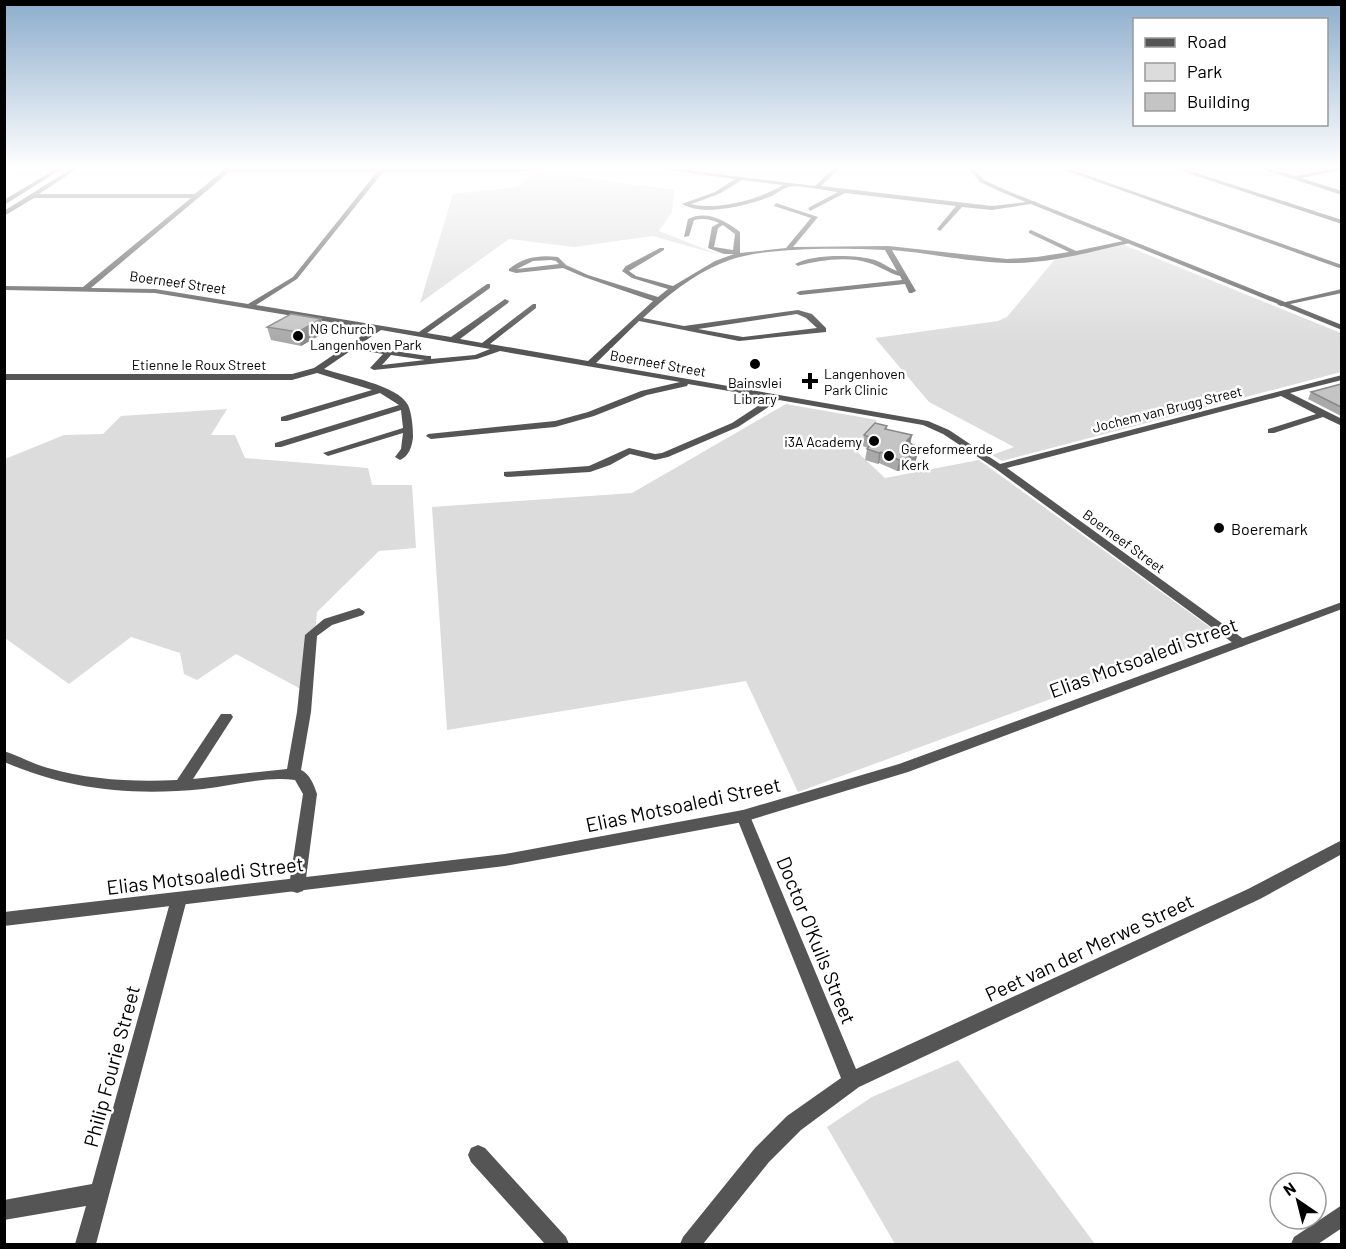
<svg xmlns="http://www.w3.org/2000/svg" width="1346" height="1249" viewBox="0 0 1346 1249" font-family="Barlow,sans-serif">
  <style>
    .green { fill: #dcdcdc }
    .lines { fill: none; stroke-linecap: round; stroke-linejoin: round }
    .minor { fill: #555; fill-rule: evenodd }
    .tertiary { fill: #555; fill-rule: evenodd }
    .wall { fill: #a9a9a9 }
    .shaded-wall { fill: #898989 }
    .building { fill: #c4c4c4; stroke: #898989; stroke-width: 1.5 }
    .poi-dot { fill: #000; stroke: #fff; stroke-width: 2 }
    .labels { text-anchor: middle; dominant-baseline: central; stroke-width: 5; stroke-linejoin: round; paint-order: stroke }
    .far-street-label { font-size: 14px; fill: #000; stroke: #fff }
    .far-poi-label { font-size: 14px; fill: #000; stroke: #fff; text-anchor: start }
    .poi-label { font-size: 16px; fill: #000; stroke: #fff; text-anchor: start }
    .near-street-label { font-size: 20px; fill: #000; stroke: #fff }
  </style>
  <rect width="100%" height="100%" fill="#fff"/>
  <path class="green" d="M537,171l137,19 -2,22 -13,19 61,24 -67,-19 -79,11 -65,-8 -89,64 33,-109 64,-7z
    M1124,245l217,88v39l-339,89 -10,-6 22,-8 -85,-45 -54,-64 123,-17 9,-4 49,-59z
    M786,404l91,16 -22,30 30,28 94,-18 243,176 -424,156 -52,-111 -299,49 -15,-223 200,-14z
    M227,409l-16,26h24l10,23 123,10 4,17h40l4,63 -37,3 -62,61 -7,82 -74,-40 -39,26 -13,-6 -4,-21 -49,-16 -62,47 -64,-46v-179l59,-24 39,-1 18,-18z
    M958,1060l137,184h-200l-68,-117 45,-30z"/>
  <g class="lines">
    <path class="minor" d="M74,167h6l-41,27h156l32,-27h326l-38,5h-132l-86,107 -41,26 163,27 68,-48h3v4l-63,45 24,4 54,-38 4,2 -1,2 -48,36 22,4 51,-39h3v4l-46,36 98,17 65,-60 -69,-24 -21,-9 -47,5 -7,-2v-2c15,-12 30,-14 49,-12l8,8 22,10 70,22 10,-8 -36,-11 -10,-7 4,-5 34,-18h4v2l-35,21 7,5 37,10 42,-25 19,-7h-10l-16,-6 4,-21 7,-4c-9,-4 -16,-5 -25,-3l-5,16 -5,1 4,-18c18,-9 37,1 52,13v21l46,-5 25,-30 -37,-12 2,-3 42,14 -25,30 96,-1 118,13 30,-2 32,-5 -40,-19v-2l2,-1 45,21 52,-11 2,1v2c-40,9 -82,21 -123,20 -39,-1 -77,-10 -115,-13l24,41 -4,2h-3l-4,-9 -105,11 -4,-2 4,-2 102,-11 -2,-4c-12,-3 -20,-10 -31,-13 -21,-7 -50,-3 -71,3l-3,-2c16,-10 61,-10 80,-4 8,3 14,8 22,11l-12,-21c-44,-2 -125,-4 -163,13 -30,12 -55,33 -79,55l41,8 114,-16 14,4 14,14v4l-87,9 -100,-20 -43,42 332,58 21,9 51,34 342,-89v5l-52,13 52,26v7l-19,-9 -49,16h-6v-4l48,-15 -35,-18 -274,72 238,172 2,3 -6,4 -4,-1 -241,-177 -53,-35 -20,-9 -144,-25 -41,27 -70,30 -13,3 -25,-6 -20,11 -20,7 -83,5 -3,-1v-4l85,-6 40,-18 26,6 7,-1 70,-30 38,-25 -82,-14 -1,2 -40,9 -53,21 -39,11 -124,12 -5,-3 2,-2 127,-13 33,-9 53,-21 39,-9 -180,-31 -23,8 -103,11 -4,-2 13,-14 -23,-4v-4l68,10h3v3l44,-4 15,-6 -109,-19 -57,39c20,7 74,16 84,36 4,9 5,23 5,32 -1,10 -4,19 -13,23l-5,-3 6,-8 2,-16 -75,23 -5,-3 80,-25 -2,-18 -120,37h-6v-4l124,-38 -19,-12 -93,28h-6v-4l91,-27 -55,-17 -25,7h-288v-6h288l22,-6 58,-39 -217,-36 -151,-3v-4l79,1 108,-89h-157l-30,18v-5zM229,172h148l-84,105 -45,27 -93,-15 -64,-1zM723,225l12,9 -2,16 -19,-3 4,-19zM551,260l5,1 3,3 -42,5 16,-8zM797,314l9,4 11,10 -74,9 -45,-8zM391,355l34,5 -43,5z
      M644,167h18l153,19 20,-19h6l-20,19 171,20 42,-5 3,2 -45,7 -30,-3 -22,24 -3,-2 19,-23 -111,-13 -35,18 -2,-3 30,-16c-11,-1 -41,-8 -50,-5 -6,2 -11,6 -16,9 -23,9 -68,21 -90,8l33,-12 20,-13zM742,180l41,5c-22,14 -67,26 -92,19l28,-10z
      M1056,167h8l278,98v4z
      M1169,167h9l164,53v4z
      M1256,167h9l29,9 48,-9v3l-41,8 41,13v4z
      M1342,289v4l-61,13 -4,-2z
      M359,608l6,4 -2,3 -31,10 -15,11 -6,76 -10,58c9,4 13,15 16,24l-12,92 -2,5 -6,2 -6,-2 -2,-5 14,-92 -8,-14c-31,-4 -62,6 -92,9 -71,7 -133,1 -199,-27v-11c15,5 29,13 44,17 42,12 86,14 129,12l44,-66h10l2,3 -40,62 94,-10 10,-57 8,-77 19,-16z
      M743,810l5,2 2,4 106,253 392,-180 94,-49v14l-82,45 -401,188 -58,43 -32,32 -66,82h-23l3,-7 72,-89 32,-32 54,-38 -105,-262 2,-4z
      M179,892l6,2 2,5 -91,345h-21l11,-38 -82,14v-20l88,-16 79,-285 2,-5z
      M478,1145l7,3 81,89 3,7h-24l-74,-82 -3,-7 3,-7z
      M1342,1205v23l-24,16h-27l3,-7z"/>
    <path class="tertiary" d="M59,167h6l-61,38v-5z
      M967,167h5l12,13 19,9 339,136v5l-343,-139 -19,-9z
      M1342,602v7l-434,163 -165,50 -238,44 -501,60v-14l501,-58 238,-44 156,-46z"/>
  </g>
  <path class="wall" d="M267,327l57,6 -23,13 -30,-6z
    M1341,384v32l-33,-17 3,-7z
    M887,426v4l25,5 -2,8 9,4 -4,17 -12,6 -6,1 -18,-8 -1,1 -13,-4 2,-11 1,-1 -5,-2 1,-11z"/>
  <path class="shaded-wall" d="M321,319l3,14 -23,13 -3,-14z
    M912,435l-2,11 -4,-4z
    M919,447l-4,17 -12,6 -6,1 2,-11z
    M881,452l-2,11 -1,1 1,-11z"/>
  <path class="building" d="M291,314l30,5 -23,13 -31,-5z
    M1341,384v23l-30,-15z
    M875,423l12,3 -2,3 27,6 -6,7 13,5 -2,6 -12,6 -6,1 -18,-8 -2,1 -12,-4 8,-10 -11,-4z"/>
  <linearGradient id="sky" x2="0" y2="1"><stop stop-color="#8cadcc"/><stop offset="0.49" stop-color="#fff"/><stop offset="1" stop-color="#fff" stop-opacity="0"/></linearGradient>
  <rect width="1346" height="342" fill="url(#sky)"/>
  <g class="poi-dot">
    <circle cx="298" cy="336" r="6"/>
    <circle cx="755" cy="364" r="6"/>
    <path d="M807 372h6v6h6v6h-6v6h-6v-6h-6v-6h6z"/>
    <circle cx="874" cy="441" r="6"/>
    <circle cx="889" cy="456" r="6"/>
    <circle cx="1219" cy="528" r="6"/>
  </g>
  <g class="labels">
    <g class="far-street-label">
      <text transform="translate(178 282) rotate(8)">Boerneef Street</text>
      <text transform="translate(658 363) rotate(10)">Boerneef Street</text>
      <text x="199" y="364">Etienne le Roux Street</text>
      <text transform="translate(1167 409) rotate(-14)">Jochem van Brugg Street</text>
      <text transform="translate(1124 541) rotate(36)">Boerneef Street</text>
    </g>
    <g class="far-poi-label">
      <text x="310" y="328">NG Church<tspan x="310" dy="16">Langenhoven Park</tspan></text>
      <text x="824" y="373">Langenhoven<tspan x="824" dy="16">Park Clinic</tspan></text>
      <text x="755" y="382" text-anchor="middle">Bainsvlei<tspan x="755" dy="16">Library</tspan></text>
      <text x="862" y="441" text-anchor="end">i3A Academy</text>
      <text x="901" y="448">Gereformeerde<tspan x="901" dy="16">Kerk</tspan></text>
    </g>
    <g class="poi-label">
      <text x="1231" y="528">Boeremark</text>
    </g>
    <g class="near-street-label">
      <text transform="translate(1143 657) rotate(-20)">Elias Motsoaledi Street</text>
      <text transform="translate(683 804) rotate(-12)">Elias Motsoaledi Street</text>
      <text transform="translate(205 875) rotate(-7)">Elias Motsoaledi Street</text>
      <text transform="translate(817 940) rotate(68)">Doctor O'Kuils Street</text>
      <text transform="translate(1089 947) rotate(-25)">Peet van der Merwe Street</text>
      <text transform="translate(111 1066) rotate(-75)">Philip Fourie Street</text>
    </g>
  </g>
  <rect width="1346" height="1249" fill="none" stroke="#000000" stroke-width="12"/>
  <rect x="1133" y="18" width="195" height="108" fill="#ffffff" stroke="#999999" stroke-width="1.5"/>
  <rect x="1145" y="38" width="30" height="9" fill="#555555" stroke="#999999" stroke-width="1.5"/>
  <text x="1187" y="48" font-size="18" fill="#000000">Road</text>
  <rect x="1145" y="63" width="30" height="18" fill="#dcdcdc" stroke="#999999" stroke-width="1.5"/>
  <text x="1187" y="78" font-size="18" fill="#000000">Park</text>
  <rect x="1145" y="93" width="30" height="18" fill="#c4c4c4" stroke="#999999" stroke-width="1.5"/>
  <text x="1187" y="108" font-size="18" fill="#000000">Building</text>
  <g transform="translate(1298 1201) rotate(325)"><circle r="28" fill="#ffffff" stroke="#999999" stroke-width="1.5"/>
  <path d="M0-4.5L10 22L0 15L-10 22Z" fill="#000000"/>
  <text y="-9" font-size="16" font-weight="bold" text-anchor="middle" fill="#000000">N</text>
  </g>
</svg>
